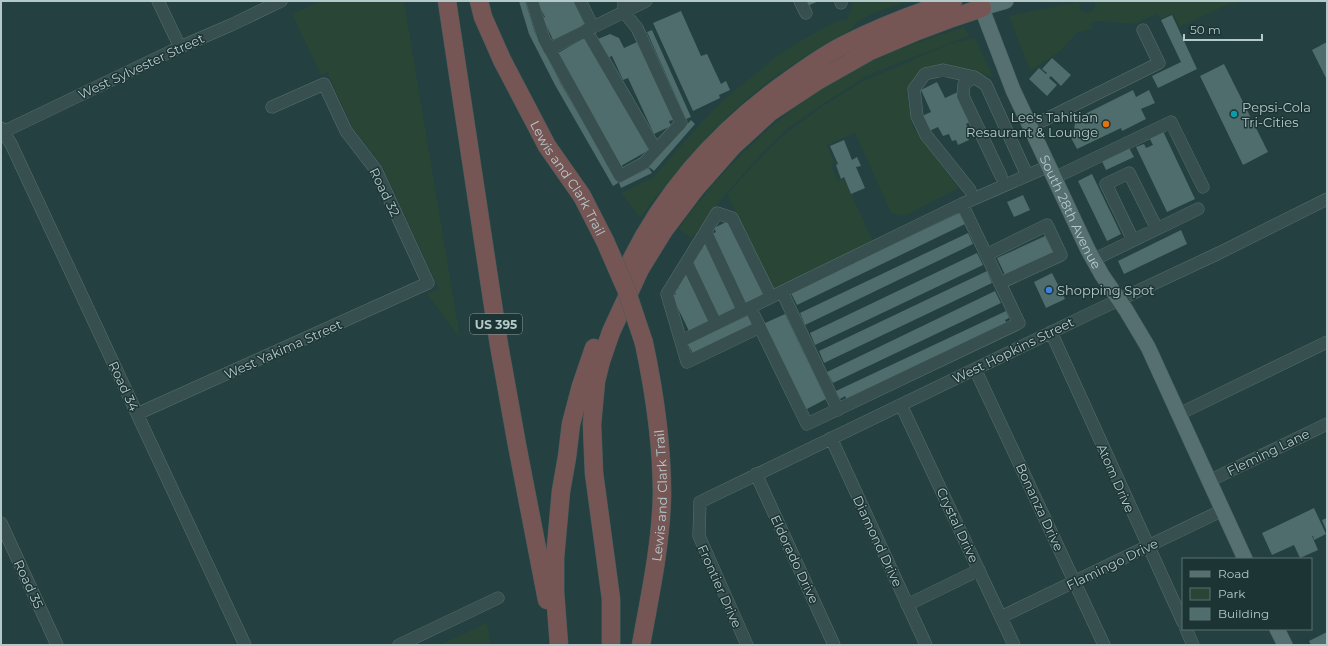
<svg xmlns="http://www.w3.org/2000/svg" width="1328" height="646" viewBox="0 0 1328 646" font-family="Montserrat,sans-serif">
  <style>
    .green { fill: #294536 }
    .building { fill: #4f6d6d }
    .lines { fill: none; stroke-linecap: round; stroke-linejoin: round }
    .minor-casing { stroke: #596f70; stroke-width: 13 }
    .major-casing { stroke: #445b5c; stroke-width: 16 }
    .highway-casing { stroke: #465c5d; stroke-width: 19 }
    .minor { stroke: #384f4f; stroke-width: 12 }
    .major { stroke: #566f70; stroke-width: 15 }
    .highway { stroke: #765655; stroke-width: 18 }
    .highway-bridge-casing { stroke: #465c5d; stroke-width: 19; stroke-linecap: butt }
    .highway-bridge { stroke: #765655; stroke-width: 18 }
    .culture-dot { fill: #0f9aa8; stroke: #1d3435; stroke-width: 1.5 }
    .food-dot { fill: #e8710a; stroke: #1d3435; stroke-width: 1.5 }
    .shop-dot { fill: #3f7fe0; stroke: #1d3435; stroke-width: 1.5 }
    .labels { text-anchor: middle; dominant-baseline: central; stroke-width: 3; stroke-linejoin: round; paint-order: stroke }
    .shield { fill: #1d3435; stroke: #879c9d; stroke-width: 1 }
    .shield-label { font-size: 12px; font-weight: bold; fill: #b4c9ca }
    .street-label { font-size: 13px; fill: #b4c9ca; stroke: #1d3435 }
    .poi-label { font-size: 13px; fill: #b4c9ca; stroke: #1d3435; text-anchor: start }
  </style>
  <rect width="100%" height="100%" fill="#244040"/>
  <path class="green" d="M321,1h83l56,337 -33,-44 12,-5 -59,-127 -27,-33 -26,-57 -6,3 -29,-61z
    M853,1h56c-13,4 -44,14 -54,23 -1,1 -2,4 -3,5 -24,14 -47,27 -70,43 -56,39 -101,92 -142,146l-19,-25 31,-15 59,-66 16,-15 49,-40 21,-14 23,-13 17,-9 10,-1z
    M1095,1h144v1l-12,3 -48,22 -6,-14 -13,6 -3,-6 -22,11 -39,-3 -4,1v7l-14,3 -11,11 -5,7 -32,21 -21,-55 70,-14 1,8 6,3 6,-2 3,-4z
    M964,27l5,9 -69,26 -33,14 -46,29 -34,24 -21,20 -39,43 -35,46 -14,-9c54,-75 126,-140 211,-176 25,-10 50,-18 75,-26z
    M975,38l18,39 -49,-12 -14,3 -16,10 -6,21 5,28 46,61 -54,28 -14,-3 -36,-80 -28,12 8,18 -4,2 7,16 6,-2 30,64 -102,48 -45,-97 42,-45 20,-18 34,-25 38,-24 89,-38z
    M487,623l4,22h-51l1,-1z"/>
  <path class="building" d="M519,1h6l10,32 26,51 57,99 -5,3 -58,-101 -26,-51z
    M537,1h39l11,23 -34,16 -10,-22 2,-1z
    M803,1h16l-14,6z
    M681,11l20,45 6,-2 14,30 5,-3 4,9 -11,5 1,3 -27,13 -40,-88z
    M1172,15l25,54 -39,19 -6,-12 29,-14 -20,-42z
    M652,30l39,87 -5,2 -39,-87z
    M610,34l9,4 5,10 13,-6 36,78 -4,1 2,5 -17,8 -26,-56 -5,2 -11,-24 -5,2 -9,-19z
    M586,37l63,113 -28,16 -63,-113z
    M1327,42v38l-15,-30z
    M1052,58l19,17 -10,11 -10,-10 -2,2 8,7 -10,11 -18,-17 10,-11 7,6 1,-1 -5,-4z
    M1224,64l44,88 -25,13 -43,-89z
    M937,82l8,16 13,-6 13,29 -5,3 4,8 -4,2 3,6 -11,5 -2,-5 -4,1 -3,-7 -6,2 -5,-9 -9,4 -7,-15 9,-4 -10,-22z
    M1133,90l3,7 13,-7 6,13 -14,6 5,10 -24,12 -1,-3 -44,21 -9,-17 6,-2 2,-14 9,-2z
    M691,120l4,4 -41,47 -5,-4z
    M1162,129l33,70 -28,13 -31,-65 8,-3 2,4 7,-3 -5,-10z
    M844,140l8,20 5,-3 4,9 -5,1 9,21 -14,6 -7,-17 -3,2 -5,-14 2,-1 -8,-18z
    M1127,144l7,13 -28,13 -6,-13z
    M649,168l3,5 -31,15 -2,-5z
    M1092,174l29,60 -14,7 -29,-60z
    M1023,195l7,15 -16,7 -7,-15z
    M959,213l6,11 -168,81 -6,-12z
    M728,221l35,74 -17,8 -33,-69 3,-2 -2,-4z
    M1181,230l6,14 -63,30 -6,-13z
    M968,233l5,11 -168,81 -5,-12z
    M1045,236l9,18 -48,23 -9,-19z
    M706,242l31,65 -18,9 -27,-55 5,-3 -3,-5 9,-4 -2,-5z
    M977,253l6,12 -168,80 -5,-12z
    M987,271l5,12 -168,80 -5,-12z
    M688,273l23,47 -22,11 -17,-35 4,-2 -2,-4 5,-2 -2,-5 3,-6z
    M1052,273l13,26 -19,9 -12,-26z
    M995,291l6,12 -168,80 -6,-11z
    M1006,311l3,7 -4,2 2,4 -160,76 -2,-4 -5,3 -4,-8z
    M785,314l41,85 -21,11 -42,-86z
    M749,315l6,11 -61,30 -6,-12z
    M1314,508l12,26 -12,6 -1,-4h-1l6,14 -18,8 -6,-13 -22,10 -10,-22z
    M1327,518v14l-5,-12z
    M1327,632v13h-16l-2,-4z"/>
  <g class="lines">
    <g class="minor-casing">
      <path id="minor" d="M158,1l22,46
        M532,1l12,38 76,137 24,-13 37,-40 -44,-95 -13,-16v-11
        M580,1l13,26
        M800,1l6,12
        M841,3v-2
        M586,30l70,120
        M549,49l97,-48
        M974,77l-10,7 -1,12 38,80
        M1030,127l129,-64 -16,-33
        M1,128l10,16 234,501
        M1,133l179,-86 51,-22 50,-24
        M1054,178l117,-56 32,65
        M970,190l-44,-55 -9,-19 -3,-27 11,-15 18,-4 31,7 12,8 41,90
        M706,232l37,79
        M1133,240l-27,-56 23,-11 28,56
        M986,255l61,-30 14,30 -61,28
        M1093,260l105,-51
        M687,263l29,61
        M782,292l56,118
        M750,307l57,117 212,-101 -57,-119
        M760,327l-73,35 -20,-68 50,-81 15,5 39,79
        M1051,332l132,290
        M681,341l281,-137 87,-38
        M975,369l129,276
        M901,405l113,240
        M137,414l291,-131 -52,-113 -30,-39 -22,-47 -52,23
        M1179,414l148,-72
        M831,438l95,207
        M756,474l78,171
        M1209,481l118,-57
        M1,523l56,122
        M907,605l72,-35
        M1001,617l222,-107
        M1186,629l7,16
        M399,645l99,-47
        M747,645l-48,-109 1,-34 391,-189 128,-60 108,-54"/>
    </g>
    <g class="major-casing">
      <g id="major">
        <path id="s1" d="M979,1l34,89 75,160 14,25 24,35 22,37 97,212"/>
        <path d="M982,8l24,-7"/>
        <path d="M1277,629l8,16"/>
      </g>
    </g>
    <g class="highway-casing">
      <g id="highway">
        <path d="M447,1l52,344 18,100 30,155"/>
        <path id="s2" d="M479,1l4,16 19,43 45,86 35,50 23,45"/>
        <path d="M622,280c35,-81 94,-148 166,-199 18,-13 36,-26 56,-36 35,-18 72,-32 109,-44"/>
        <path d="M559,645l-4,-53v-34l6,-67 6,-34 4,-33 10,-38 13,-38"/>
        <path d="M611,645v-46l-17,-126 -2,-49 4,-43 5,-20 10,-29 29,-63 24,-39 31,-41 38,-43 37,-34 47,-31 53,-30 47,-20 32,-12 33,-11"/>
        <path id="s3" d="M641,645c9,-50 20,-100 21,-151 0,-52 -7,-99 -18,-151"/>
      </g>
    </g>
    <use href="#minor" class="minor"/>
    <use href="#major" class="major"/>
    <use href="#highway" class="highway"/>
    <g class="highway-bridge-casing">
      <path id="highway-bridge" d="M605,241l21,48 18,54"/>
    </g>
    <use href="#highway-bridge" class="highway-bridge"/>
  </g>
  <circle class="culture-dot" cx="1234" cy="114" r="4"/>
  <circle class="food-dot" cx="1106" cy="124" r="4"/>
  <circle class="shop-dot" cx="1049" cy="290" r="4"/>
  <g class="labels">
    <rect class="shield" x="470" y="314" width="52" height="20" rx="3"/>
    <g class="shield-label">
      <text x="496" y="324">US 395</text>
    </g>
    <g class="street-label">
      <text transform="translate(141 66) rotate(-25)">West Sylvester Street</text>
      <text stroke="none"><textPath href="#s2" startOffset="199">Lewis and Clark Trail</textPath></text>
      <text transform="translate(385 192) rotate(64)">Road 32</text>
      <text stroke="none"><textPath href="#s1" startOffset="230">South 28th Avenue</textPath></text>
      <text transform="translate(283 349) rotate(-24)">West Yakima Street</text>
      <text transform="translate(1013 350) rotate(-26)">West Hopkins Street</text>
      <text transform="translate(124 386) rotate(65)">Road 34</text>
      <text transform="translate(1268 452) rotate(-26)">Fleming Lane</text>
      <text transform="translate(1116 478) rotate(66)">Atom Drive</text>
      <text stroke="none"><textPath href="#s3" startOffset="151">Lewis and Clark Trail</textPath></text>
      <text transform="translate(1040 507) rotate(65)">Bonanza Drive</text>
      <text transform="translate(958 525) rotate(65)">Crystal Drive</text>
      <text transform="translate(878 541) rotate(65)">Diamond Drive</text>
      <text transform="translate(795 559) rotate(65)">Eldorado Drive</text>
      <text transform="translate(1112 564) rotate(-26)">Flamingo Drive</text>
      <text transform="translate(29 584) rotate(65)">Road 35</text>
      <text transform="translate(720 586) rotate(66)">Frontier Drive</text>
    </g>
    <g class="poi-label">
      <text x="1242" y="107">Pepsi-Cola<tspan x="1242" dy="15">Tri-Cities</tspan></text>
      <text x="1098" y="117" text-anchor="end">Lee's Tahitian<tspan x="1098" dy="15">Resaurant &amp; Lounge</tspan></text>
      <text x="1057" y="290">Shopping Spot</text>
    </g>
  </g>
  <rect width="1328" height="646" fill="none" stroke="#b4c9ca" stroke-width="4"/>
  <rect x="1182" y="558" width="130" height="72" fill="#1d3435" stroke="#597071"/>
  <rect x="1190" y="571" width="20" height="6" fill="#566f70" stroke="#597071"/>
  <text x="1218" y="578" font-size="12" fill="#b4c9ca">Road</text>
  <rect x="1190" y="588" width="20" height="12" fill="#294536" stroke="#597071"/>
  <text x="1218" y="598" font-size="12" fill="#b4c9ca">Park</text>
  <rect x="1190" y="608" width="20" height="12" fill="#4f6d6d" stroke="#597071"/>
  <text x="1218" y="618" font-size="12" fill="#b4c9ca">Building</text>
  <path d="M1184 34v6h78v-6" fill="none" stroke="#b4c9ca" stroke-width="2"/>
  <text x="1190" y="34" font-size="12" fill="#b4c9ca" stroke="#1d3435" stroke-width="3" paint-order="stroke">50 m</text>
</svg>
